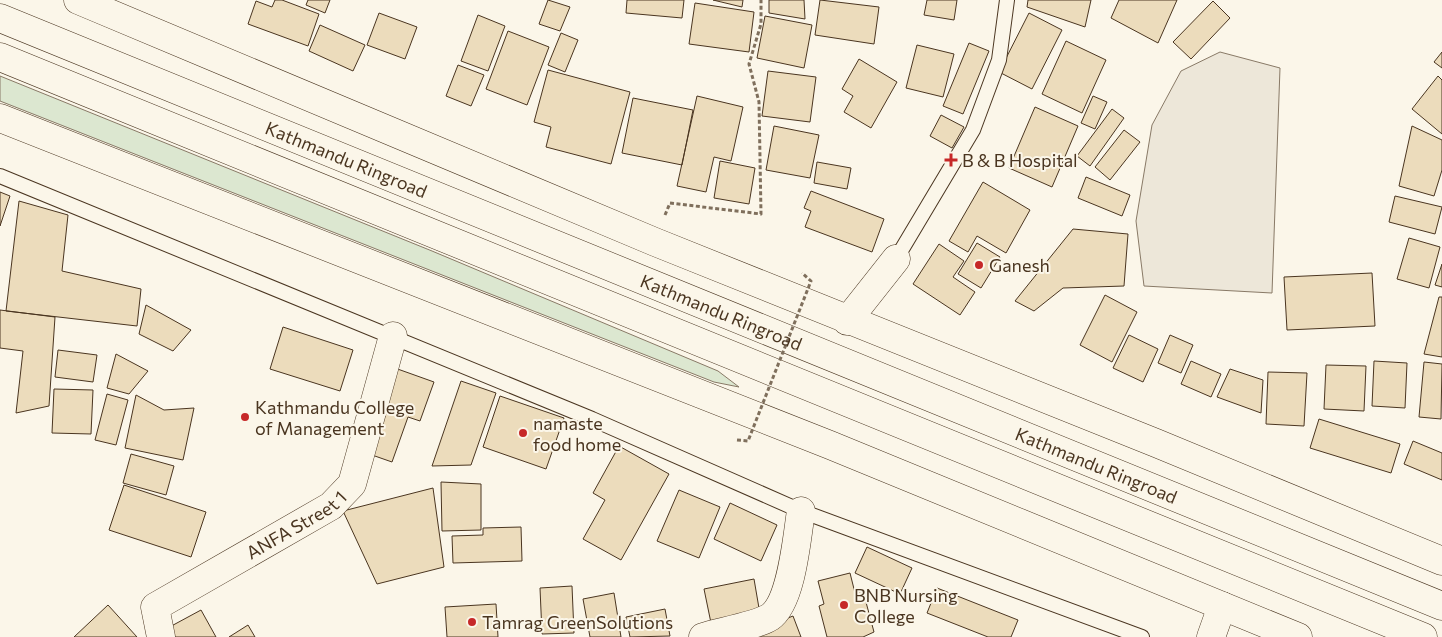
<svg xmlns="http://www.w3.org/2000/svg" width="1442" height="637" viewBox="0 0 1442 637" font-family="Commissioner,sans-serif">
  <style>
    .green { fill: #dce7d0; stroke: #887966 }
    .parking { fill: #ede7d9; stroke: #887966 }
    .building { fill: #ecdcbc; stroke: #4a3520 }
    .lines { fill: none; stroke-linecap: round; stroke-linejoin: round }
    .lane-casing { stroke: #4a3520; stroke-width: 16 }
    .street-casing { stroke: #4a3520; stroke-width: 29 }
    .secondary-casing { stroke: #4a3520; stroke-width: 29 }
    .primary-casing { stroke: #4a3520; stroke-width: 29 }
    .highway-casing { stroke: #4a3520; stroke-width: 29 }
    .path { stroke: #7f6f5c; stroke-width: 3; stroke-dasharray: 4 2.5; stroke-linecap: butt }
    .lane { stroke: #fbf6e9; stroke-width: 14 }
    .street { stroke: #fbf6e9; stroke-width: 28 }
    .secondary { stroke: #fbf6e9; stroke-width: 28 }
    .primary { stroke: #fbf6e9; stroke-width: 28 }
    .highway { stroke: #fbf6e9; stroke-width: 28 }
    .path-bridge { stroke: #7f6f5c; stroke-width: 3; stroke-dasharray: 4 2.5; stroke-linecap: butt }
    .poi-dot { fill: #c62828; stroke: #fbf6e9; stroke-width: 2 }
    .labels { text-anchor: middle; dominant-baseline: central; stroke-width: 4; stroke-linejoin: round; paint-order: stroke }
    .street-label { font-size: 18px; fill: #4a3520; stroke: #fbf6e9 }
    .poi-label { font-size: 18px; fill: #4a3520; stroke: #fbf6e9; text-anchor: start }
  </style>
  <rect width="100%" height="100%" fill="#fbf6e9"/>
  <path class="green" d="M0,76l432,175 286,120 21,16 -25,-5 -714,-281z"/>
  <path class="parking" d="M1220,52l60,16 -8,225 -128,-7 -8,-65 16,-96 29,-54z"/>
  <path class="building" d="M275,0h7l37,14 -11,32 -60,-22 8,-23 16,6z
    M308,0h22l-5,13 -19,-8z
    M548,0l22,7 -10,24 -21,-7z
    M627,0h57l-2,18 -56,-5z
    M713,0h30l-1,7z
    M769,0h35l1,19 -36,-6z
    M820,0l59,7 -5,37 -59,-9z
    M927,0h30l-3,20 -30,-5z
    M1028,0h63l-6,27 -58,-20z
    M1119,0h58l-19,43 -47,-25z
    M1213,1l17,17 -39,41 -18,-17z
    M695,3l59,9 -5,40 -60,-8z
    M379,13l38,14 -12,32 -38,-14z
    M1029,13l33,17 -30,59 -33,-17z
    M478,15l27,11 -17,45 -27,-10z
    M765,16l47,9 -8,43 -47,-10z
    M320,25l45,20 -12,26 -44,-20z
    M508,31l41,16 -22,58 -41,-16z
    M561,33l17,7 -13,32 -17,-7z
    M1066,41l40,19 -24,53 -40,-19z
    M969,43l20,8 -26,63 -20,-8z
    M917,45l37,9 -11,43 -37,-9z
    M1442,52v16l-8,-6z
    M859,59l38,23 -26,46 -27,-16 9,-16 -11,-7z
    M458,65l26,10 -13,31 -25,-10z
    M548,70l82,22 -19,72 -65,-17 5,-20 -17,-5z
    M768,71l48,6 -6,45 -48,-6z
    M1438,76l4,4v54l-30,-25z
    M697,96l46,11 -12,54 -17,-4 -8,35 -29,-6z
    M1093,96l14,6 -12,27 -14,-6z
    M633,98l60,12 -11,55 -60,-12z
    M1035,107l43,19 -26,61 -43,-19z
    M1112,109l12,9 -34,48 -13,-10z
    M941,115l23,12 -12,21 -22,-12z
    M774,126l45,9 -9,43 -44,-8z
    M1412,126l30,14v30l-8,26 -35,-10z
    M1124,130l16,12 -30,38 -15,-13z
    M720,161l35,7 -6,36 -35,-6z
    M817,162l34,6 -4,21 -33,-6z
    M1086,177l44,18 -8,21 -44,-18z
    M983,182l47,28 -24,43 -29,-17 -9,16 -19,-11z
    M811,191l73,28 -12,33 -67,-25 6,-16 -7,-3z
    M0,192l10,4 -10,30z
    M1395,196l47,11 -7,27 -46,-12z
    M19,201l49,14 -6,56 79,18 -4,37 -131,-15z
    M1073,229l55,5 -4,52 -61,2 -29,23 -19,-10z
    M1409,238l31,9 -11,41 -32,-9z
    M977,243l23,14 -19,31 -23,-14z
    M939,244l25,17 -11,16 22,15 -15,23 -47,-31z
    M1442,264v23l-7,-2z
    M1372,273l3,53 -88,4 -3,-53z
    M1105,295l32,17 -25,50 -32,-17z
    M1439,297h3v60l-18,-3z
    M146,305l45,25 -18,21 -34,-17z
    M0,310l55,7 -6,89 -33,7 7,-62 -23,-3z
    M283,327l70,23 -13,41 -70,-22z
    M1129,335l29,14 -15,33 -30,-14z
    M1170,335l23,10 -12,28 -23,-10z
    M58,350l39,5 -4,27 -38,-5z
    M116,354l32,17 -19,23 -22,-6z
    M1191,361l30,13 -10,23 -30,-13z
    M1374,361l33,2 -2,45 -33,-2z
    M1424,362l18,2 -1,55 -22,-2z
    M1326,365l40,1 -2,45 -40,-2z
    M392,367l42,15 -14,39 -12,-4 -16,45 -20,-7 15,-45 -9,-3z
    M1230,369l33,11 -2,33 -44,-16z
    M1268,372l39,1 -3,53 -38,-2z
    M461,381l35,12 -25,72 -39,1z
    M54,389l39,1 -2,44 -39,-1z
    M107,394l21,6 -12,45 -21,-5z
    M136,395l28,15 30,-2 -11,52 -58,-12z
    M500,396l64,22 -18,51 -63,-22z
    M1319,419l81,25 -9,29 -81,-25z
    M1413,441l29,12v27l-38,-16z
    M619,446l50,28 -48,86 -38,-21 22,-39 -12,-7z
    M131,454l43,12 -8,29 -43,-12z
    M441,482l40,2v46l-39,1z
    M124,485l82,27 -15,45 -82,-27z
    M433,488l11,79 -67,17 -34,-73z
    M679,490l41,17 -21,51 -42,-17z
    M730,503l47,22 -16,36 -47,-22z
    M521,527l1,34 -69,2 -1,-27 31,-1v-7z
    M867,547l45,21 -12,26 -45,-21z
    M850,573l5,20 8,-2 11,41 -11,5h-36l-8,-31 5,-2 -6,-23z
    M754,579l6,35 -49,9 -7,-34z
    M572,586l2,47 -32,1 -2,-46z
    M937,588l81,32 -7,17h-23l-61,-24z
    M614,593l7,44h-31l-7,-38z
    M496,604l2,33h-51l-2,-30z
    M108,605l29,32h-63z
    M665,609l5,27 -40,1 -4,-20z
    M201,610l15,27h-48l-4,-7z
    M793,616l8,21h-53l-1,-3z
    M248,625l7,12h-26z"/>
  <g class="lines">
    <g class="lane-casing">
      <path id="lane" d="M0,176l592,243 209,92 341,126
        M896,259l77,-129 26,-70 8,-60"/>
    </g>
    <g class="street-casing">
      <g id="street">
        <path d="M847,321l49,-62"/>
        <path id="s1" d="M161,637l-6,-30 176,-101 21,-22 41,-148"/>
        <path d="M1211,637l11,-31"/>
      </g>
    </g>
    <g class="secondary-casing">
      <path id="secondary" d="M703,637c16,-5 55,-12 67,-20 22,-15 27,-81 31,-106"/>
    </g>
    <g class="primary-casing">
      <path id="primary" d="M78,0l577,242 501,201 286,118
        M0,118l830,327 468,192"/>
    </g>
    <g class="highway-casing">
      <g id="highway">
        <path id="s2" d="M0,18l1442,588"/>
        <path d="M0,57l1423,580"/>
      </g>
    </g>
    <path class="path" d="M665,215l5,-12 91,11 -2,-112 -10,-38 12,-40v-24"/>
    <use href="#lane" class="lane"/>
    <use href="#street" class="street"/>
    <use href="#secondary" class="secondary"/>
    <use href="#primary" class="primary"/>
    <use href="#highway" class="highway"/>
    <path class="path-bridge" d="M737,440l11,1 63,-160 -9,-8"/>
  </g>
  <g class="poi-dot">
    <path d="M948.5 152.5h5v5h5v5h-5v5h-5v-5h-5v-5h5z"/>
    <circle cx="979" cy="265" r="5"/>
    <circle cx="245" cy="417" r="5"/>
    <circle cx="523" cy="433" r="5"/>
    <circle cx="844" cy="605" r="5"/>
    <circle cx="472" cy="622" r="5"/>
  </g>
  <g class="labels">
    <g class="street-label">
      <text stroke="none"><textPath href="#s2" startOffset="374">Kathmandu Ringroad</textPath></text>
      <text stroke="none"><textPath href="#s2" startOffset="779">Kathmandu Ringroad</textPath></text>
      <text stroke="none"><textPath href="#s2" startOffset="1184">Kathmandu Ringroad</textPath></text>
      <text stroke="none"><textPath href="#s1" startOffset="194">ANFA Street 1</textPath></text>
    </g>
    <g class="poi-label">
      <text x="962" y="160">B &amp; B Hospital</text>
      <text x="989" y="265">Ganesh</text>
      <text x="255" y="407">Kathmandu College<tspan x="255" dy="21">of Management</tspan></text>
      <text x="533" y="423">namaste<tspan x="533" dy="21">food home</tspan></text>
      <text x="854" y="595">BNB Nursing<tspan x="854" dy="21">College</tspan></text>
      <text x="482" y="622">Tamrag GreenSolutions</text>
    </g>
  </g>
</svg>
